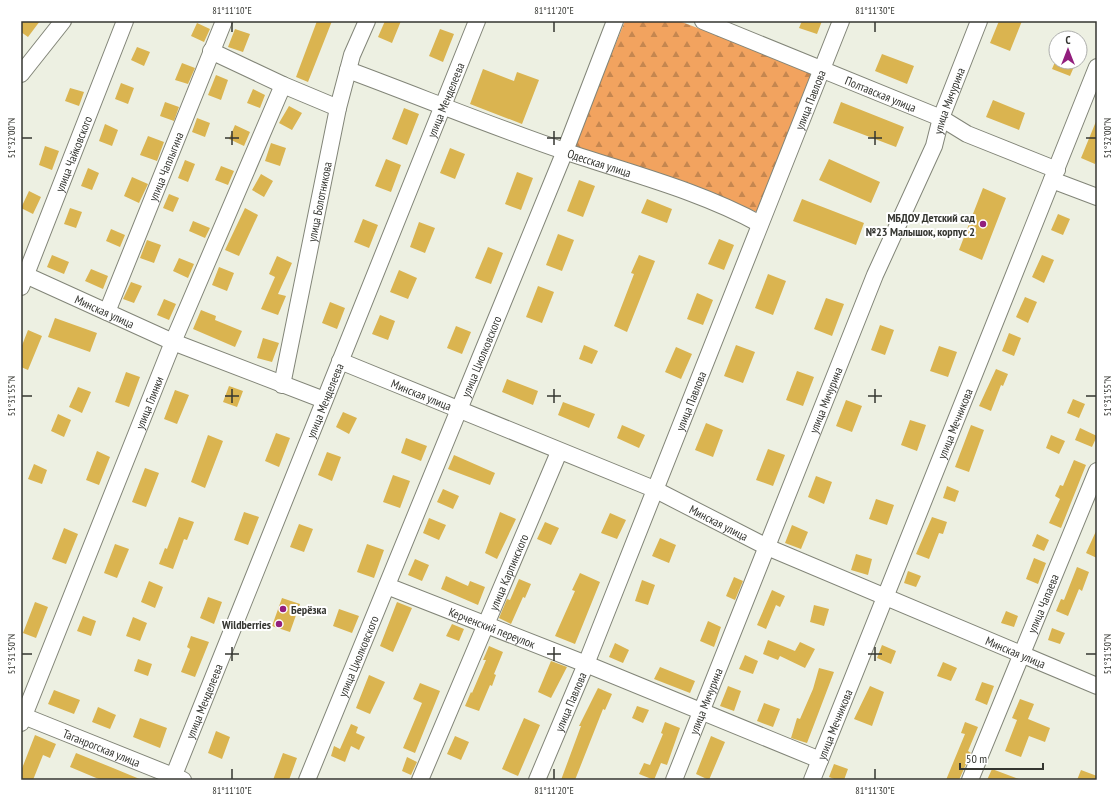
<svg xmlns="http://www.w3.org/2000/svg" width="1118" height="801" viewBox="0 0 1118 801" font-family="'PT Sans Narrow',sans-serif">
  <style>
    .forest { fill: url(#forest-firs) }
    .building { fill: #dab450 }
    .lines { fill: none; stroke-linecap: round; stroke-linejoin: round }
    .minor-casing { stroke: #828578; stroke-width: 18 }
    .minor { stroke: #fff; stroke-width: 16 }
    .ticks { fill: none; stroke: #353631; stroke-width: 1.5 }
    .poi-dot { fill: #921e7d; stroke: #fff; stroke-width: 1.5 }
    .labels { text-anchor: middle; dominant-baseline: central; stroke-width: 4; stroke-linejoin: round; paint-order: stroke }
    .street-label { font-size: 12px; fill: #353631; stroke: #fff }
    .poi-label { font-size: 12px; font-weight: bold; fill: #353631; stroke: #fff; text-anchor: end }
    .neatline { fill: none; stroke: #353631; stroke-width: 1.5 }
    .ticks-label { font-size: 10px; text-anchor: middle; fill: #353631 }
  </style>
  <defs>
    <pattern id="forest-firs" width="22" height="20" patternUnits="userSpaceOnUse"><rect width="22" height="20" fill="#f2a35f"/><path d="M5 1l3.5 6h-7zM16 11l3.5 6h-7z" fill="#c5864f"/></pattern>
  </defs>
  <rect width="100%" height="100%" fill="#edf0e2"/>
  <path class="forest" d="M625,21h54l133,50 -55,141 -184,-64z"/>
  <path class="building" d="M21,21h19l-12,16 -7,-5z
    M317,21h15l-24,61 -12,-5z
    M385,21h16l-9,22 -14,-6z
    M802,21h20l-5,13 -18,-6z
    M999,21h23l-12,30 -20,-8z
    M197,23l13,6 -6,13 -13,-6z
    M235,29l15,5 -7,18 -15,-5z
    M440,29l14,5 -11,28 -14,-6z
    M137,47l13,5 -6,14 -13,-6z
    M882,54l32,12 -7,18 -32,-13z
    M1055,62h21l-6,14 -18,-7z
    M182,63l13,5 -7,16 -13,-4z
    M483,69l31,12 3,-9 22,8 -17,44 -52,-20z
    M216,75l12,5 -7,20 -13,-5z
    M121,83l13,5 -6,16 -13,-5z
    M70,88l14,4 -5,14 -14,-5z
    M253,89l12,6 -5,13 -13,-5z
    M993,100l32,13 -6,17 -33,-13z
    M165,102l14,5 -5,14 -14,-5z
    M841,102l63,25 -8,20 -63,-24z
    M289,106l13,7 -10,17 -13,-7z
    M404,108l15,6 -12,31 -15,-6z
    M197,118l13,5 -5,14 -13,-5z
    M1097,119v40l-2,5 -14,-6z
    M105,124l13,6 -6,16 -13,-5z
    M235,125l15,7 -6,14 -15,-7z
    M148,136l16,6 -7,19 -17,-6z
    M271,143l15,5 -6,18 -15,-5z
    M45,146l14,5 -7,19 -13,-5z
    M450,148l15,6 -10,25 -15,-6z
    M386,159l15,6 -10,27 -16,-6z
    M829,159l51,23 -9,21 -52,-23z
    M185,160l10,4 -7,18 -10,-4z
    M221,166l13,5 -6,14 -13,-5z
    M88,168l11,5 -7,17 -11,-4z
    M517,172l16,6 -12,32 -16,-6z
    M261,174l12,7 -9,16 -12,-7z
    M132,177l16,7 -9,19 -15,-7z
    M579,180l16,6 -12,31 -16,-6z
    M983,188l23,10 -24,62 -23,-10z
    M29,191l12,6 -8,17 -12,-6z
    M169,194l10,4 -6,14 -10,-4z
    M647,199l25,10 -5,14 -26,-10z
    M802,199l62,24 -8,22 -63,-24z
    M70,208l12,4 -6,16 -12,-4z
    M245,208l13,7 -19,41 -14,-6z
    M1058,214l12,5 -7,16 -12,-5z
    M363,219l15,6 -9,23 -15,-6z
    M193,221l17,7 -5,10 -16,-7z
    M419,222l16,6 -10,25 -15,-6z
    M111,229l14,6 -5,12 -14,-6z
    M558,234l16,6 -12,31 -16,-6z
    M719,239l15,6 -10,25 -16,-6z
    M147,240l14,5 -7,18 -14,-5z
    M488,247l15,6 -12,31 -16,-6z
    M52,255l17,7 -5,12 -17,-7z
    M639,255l16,6 -28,71 -13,-6 20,-52 -3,-1z
    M1042,255l12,5 -10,23 -12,-6z
    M277,256l15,7 -14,31 8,2 -8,19 -17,-6 14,-32 -6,-3z
    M179,258l15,6 -6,14 -15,-7z
    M219,267l15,6 -7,18 -15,-6z
    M91,269l17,7 -5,13 -18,-8z
    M399,270l18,8 -9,21 -18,-7z
    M768,274l18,7 -13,34 -18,-7z
    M131,282l11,4 -8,17 -11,-4z
    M538,286l16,6 -12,31 -16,-6z
    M697,293l16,7 -10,25 -16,-6z
    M1025,297l12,5 -9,21 -12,-6z
    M826,298l18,6 -12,32 -18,-7z
    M164,299l12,5 -7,16 -12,-5z
    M330,302l15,6 -8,21 -15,-6z
    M201,310l15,6 -1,4 27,11 -7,16 -42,-18z
    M380,315l15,6 -7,19 -16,-6z
    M55,318l42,15 -7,19 -42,-15z
    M880,325l14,5 -9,25 -14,-5z
    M456,326l15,6 -9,22 -15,-6z
    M28,330l14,6 -14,34 -7,-3v-19z
    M1009,333l12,5 -7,18 -12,-5z
    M263,338l16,5 -7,19 -15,-4z
    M584,345l14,6 -6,13 -13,-5z
    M736,345l19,7 -12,31 -19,-7z
    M939,346l18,6 -9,25 -18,-6z
    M676,347l16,7 -11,25 -16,-7z
    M996,369l12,5 -5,12 -2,-1 -10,26 -12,-5z
    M797,371l17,6 -11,29 -17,-6z
    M126,372l14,5 -11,30 -14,-5z
    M507,379l31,12 -5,14 -31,-13z
    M229,386l14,5 -6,16 -14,-5z
    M78,387l13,5 -9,21 -13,-6z
    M175,390l14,5 -12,29 -13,-5z
    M1073,399l12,5 -6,14 -12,-5z
    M846,400l16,6 -10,26 -16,-6z
    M563,402l32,12 -6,14 -31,-13z
    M343,412l14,6 -8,16 -13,-7z
    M58,414l13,6 -7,17 -13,-6z
    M910,420l16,5 -9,26 -16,-6z
    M706,423l17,7 -10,27 -18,-7z
    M622,425l23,10 -6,13 -22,-10z
    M971,425l13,5 -15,42 -14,-5z
    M1080,428l17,8 -5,11 -17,-7z
    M276,433l14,5 -11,29 -14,-6z
    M208,435l15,6 -18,47 -14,-6z
    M1051,435l14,6 -6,13 -13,-6z
    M406,438l21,8 -6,15 -20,-8z
    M768,449l17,6 -12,31 -17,-6z
    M97,451l13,6 -11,28 -13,-5z
    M327,452l14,5 -9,24 -14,-6z
    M454,455l41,18 -5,12 -42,-16z
    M1074,460l12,5 -25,63 -12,-5 11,-24 -5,-3 5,-11 3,1z
    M34,464l13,6 -5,14 -14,-5z
    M145,468l14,5 -13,34 -14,-5z
    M393,475l17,6 -10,27 -17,-6z
    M816,476l16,6 -8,22 -16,-7z
    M947,486l12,5 -4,11 -12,-4z
    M443,489l16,7 -6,13 -16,-7z
    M876,499l18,6 -7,20 -18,-6z
    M244,512l15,5 -11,28 -14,-5z
    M500,512l16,7 -19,40 -12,-6z
    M610,513l16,7 -9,19 -16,-6z
    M179,517l15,5 -7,18 -3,-1 -11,30 -14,-5 6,-16 2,1z
    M932,517l15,5 -4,12 -4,-1 -10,26 -13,-5z
    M429,518l17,7 -7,15 -16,-7z
    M545,522l14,6 -8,17 -14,-6z
    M299,524l14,5 -9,23 -14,-5z
    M792,525l16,7 -7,17 -16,-6z
    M64,528l14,6 -12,30 -14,-5z
    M1097,529v29l-11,-5z
    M1037,534l12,6 -5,11 -12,-5z
    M660,538l16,7 -7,18 -17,-7z
    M115,544l14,5 -12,29 -13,-5z
    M367,544l17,6 -10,28 -17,-6z
    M856,554l16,5 -4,16 -17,-5z
    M1034,558l12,5 -8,21 -12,-5z
    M415,559l14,6 -7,16 -14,-6z
    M1077,567l12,5 -7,19 -3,-2 -11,27 -12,-5 5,-12 3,1z
    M908,571l13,5 -5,11 -12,-4z
    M580,573l20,9 -25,62 -20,-8 20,-45 -3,-1z
    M446,576l22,10 2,-5 15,6 -7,18 -37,-16z
    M734,577l9,4 -8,19 -9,-4z
    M519,579l12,5 -6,14 -2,-1 -12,27 -12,-6 8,-19 3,1z
    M642,580l13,5 -7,20 -13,-4z
    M149,581l14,6 -8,21 -14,-6z
    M772,590l13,6 -5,11 -4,-2 -10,24 -9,-4z
    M208,597l14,5 -8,22 -14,-6z
    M282,598l18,6 -10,28 -18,-6z
    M35,602l13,5 -12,31 -13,-5z
    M397,602l15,6 -19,44 -13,-6z
    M814,605l15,4 -5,17 -14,-4z
    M339,609l20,7 -7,17 -19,-7z
    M1006,611l12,5 -4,11 -13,-4z
    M83,616l13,5 -5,15 -14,-5z
    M133,617l14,6 -7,18 -14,-5z
    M708,621l13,6 -7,20 -14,-6z
    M452,624l12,5 -5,12 -13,-5z
    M1052,628l13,5 -5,11 -12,-4z
    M191,636l18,6 -14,35 -14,-5 9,-23 -3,-2z
    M768,640l27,11 5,-9 15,7 -10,19 -25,-12 -2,4 -15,-6z
    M615,643l14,7 -6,13 -14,-6z
    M882,645l14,6 -5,13 -14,-6z
    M489,646l14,6 -9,22 2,1 -4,11 -2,-1 -11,26 -14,-5 6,-14 1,1 14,-33h-3z
    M745,655l13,6 -5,13 -14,-5z
    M138,659l14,5 -4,12 -14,-5z
    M551,661l16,6 -16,31 -13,-6z
    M943,662l14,6 -6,13 -14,-5z
    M660,667l35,14 -5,12 -36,-14z
    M819,668l15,4 -27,71 -16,-5 6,-20 3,1 13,-30z
    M369,675l16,7 -15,32 -14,-6z
    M982,682l12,4 -7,19 -12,-5z
    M420,683l20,8 -25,62 -12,-5 19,-45 -9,-4z
    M728,686l13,5 -7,20 -14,-5z
    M870,686l14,6 -12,34 -18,-7z
    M598,688l14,6 -7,16 -2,-1 -28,71h-14l20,-54h-2z
    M54,690l26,10 -6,14 -26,-10z
    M1020,699l14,5 -6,15 22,9 -5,14 -16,-6 -8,21 -16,-6 12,-31 -5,-2z
    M764,703l16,6 -7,18 -16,-6z
    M637,706l12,4 -6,13 -11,-5z
    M98,707l18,8 -6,14 -18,-7z
    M140,718l27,10 -7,20 -27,-11z
    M524,718l16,7 -22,51 -16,-7z
    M665,722l15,6 -13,37 -6,-2 -7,17 -15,-6 5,-11 6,2 13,-31 -2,-1z
    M965,722l13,5 -10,24 3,2 -12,27h-13l19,-46 -4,-1z
    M351,724l7,3 -2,6 9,4 -6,13 -8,-4 -6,16 -14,-6 3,-10 6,3z
    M216,731l14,6 -8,22 -14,-6z
    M35,735l21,9 -6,14 -7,-3 -10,25h-12v-9z
    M455,736l14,6 -8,18 -14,-6z
    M711,736l14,6 -16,38 -13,-6z
    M76,753l37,15 29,12h-41l-31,-13z
    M283,753l14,5 -8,22h-16z
    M407,757l10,5 -6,13 -9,-4z
    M834,764l14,5 -4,11h-7l-8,-3z
    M992,769l27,10v1h-32z
    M1081,770l16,6v4h-20z"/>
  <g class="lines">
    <g class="minor-casing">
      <g id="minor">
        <path id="s1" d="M703,21l238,97 26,16 90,36"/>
        <path d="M211,51l72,34 55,23"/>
        <path id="s2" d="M348,70c73,27 145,57 219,82 65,22 133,39 193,72"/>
        <path d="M21,74l42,-53"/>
        <path d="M1052,180l45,17"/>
        <path id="s3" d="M21,273l152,69 151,58"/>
        <path id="s4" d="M21,287l104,-266"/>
        <path id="s5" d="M107,312l117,-291"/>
        <path id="s6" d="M340,361l314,128 113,58 330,139"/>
        <path id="s7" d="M282,385l56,-277 14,-53 15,-34"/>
        <path id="s8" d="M387,586l199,78 234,96"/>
        <path id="s9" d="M21,715l162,65"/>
        <path id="s10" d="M21,723l152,-381 110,-257"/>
        <path id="s11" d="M172,780l305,-759"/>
        <path id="s12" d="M307,780l258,-629 50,-130"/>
        <path id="s13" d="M420,780l139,-328"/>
        <path id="s14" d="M537,780l49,-116 255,-643"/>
        <path id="s15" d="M674,780l201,-505 59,-129 7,-28 38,-97"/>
        <path id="s16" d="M812,780l285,-713"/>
        <path id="s17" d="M970,780l127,-309"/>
      </g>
    </g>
    <use href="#minor" class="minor"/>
  </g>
  <path class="ticks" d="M232,22v10M554,22v10M875,22v10M232,131v14M554,131v14M875,131v14M22,138h10M225,138h14M547,138h14M868,138h14M1086,138h10M232,389v14M554,389v14M875,389v14M22,396h10M225,396h14M547,396h14M868,396h14M1086,396h10M232,647v14M554,647v14M875,647v14M22,654h10M225,654h14M547,654h14M868,654h14M1086,654h10M232,769v10M554,769v10M875,769v10"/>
  <g class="poi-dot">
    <circle cx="983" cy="224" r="4"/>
    <circle cx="283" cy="609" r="4"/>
    <circle cx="279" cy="624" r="4"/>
  </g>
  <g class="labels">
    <g class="street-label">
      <text stroke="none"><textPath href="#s1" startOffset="192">Полтавская улица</textPath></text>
      <text stroke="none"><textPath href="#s11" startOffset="733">улица Менделеева</textPath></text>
      <text stroke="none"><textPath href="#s14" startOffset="733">улица Павлова</textPath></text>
      <text stroke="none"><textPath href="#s15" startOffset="733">улица Мичурина</textPath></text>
      <text stroke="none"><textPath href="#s4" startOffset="143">улица Чайковского</textPath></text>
      <text stroke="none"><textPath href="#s2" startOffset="268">Одесская улица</textPath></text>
      <text stroke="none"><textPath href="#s5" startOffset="157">улица Чаплыгина</textPath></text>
      <text stroke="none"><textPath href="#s7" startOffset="187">улица Болотникова</textPath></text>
      <text stroke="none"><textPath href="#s3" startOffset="92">Минская улица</textPath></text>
      <text stroke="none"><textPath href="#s12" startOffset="458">улица Циолковского</textPath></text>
      <text stroke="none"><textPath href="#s6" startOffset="88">Минская улица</textPath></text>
      <text stroke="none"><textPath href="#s11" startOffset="409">улица Менделеева</textPath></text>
      <text stroke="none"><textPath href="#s15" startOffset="409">улица Мичурина</textPath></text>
      <text stroke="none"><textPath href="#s14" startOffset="409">улица Павлова</textPath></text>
      <text stroke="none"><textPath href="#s10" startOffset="345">улица Глинки</textPath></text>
      <text stroke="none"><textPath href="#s16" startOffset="384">улица Мечникова</textPath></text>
      <text stroke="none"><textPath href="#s6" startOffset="412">Минская улица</textPath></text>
      <text stroke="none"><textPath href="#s13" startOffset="226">улица Карпинского</textPath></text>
      <text stroke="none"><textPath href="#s17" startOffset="191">улица Чапаева</textPath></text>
      <text stroke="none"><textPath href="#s8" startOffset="113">Керченский переулок</textPath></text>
      <text stroke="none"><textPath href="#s6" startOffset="736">Минская улица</textPath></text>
      <text stroke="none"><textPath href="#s12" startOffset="134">улица Циолковского</textPath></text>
      <text stroke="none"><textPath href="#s11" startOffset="85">улица Менделеева</textPath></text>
      <text stroke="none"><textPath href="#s15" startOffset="85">улица Мичурина</textPath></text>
      <text stroke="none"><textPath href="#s14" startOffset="85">улица Павлова</textPath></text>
      <text stroke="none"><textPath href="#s16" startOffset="60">улица Мечникова</textPath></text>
      <text stroke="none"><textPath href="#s9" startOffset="87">Таганрогская улица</textPath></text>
    </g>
    <g class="poi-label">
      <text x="975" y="217">МБДОУ Детский сад<tspan x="975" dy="14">№23 Малышок, корпус 2</tspan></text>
      <text x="291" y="609" text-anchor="start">Берёзка</text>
      <text x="271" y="624">Wildberries</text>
    </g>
  </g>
  <rect width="1118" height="801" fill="none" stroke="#ffffff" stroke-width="44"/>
  <g transform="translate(1068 50)"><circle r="19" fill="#ffffff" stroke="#aeafad"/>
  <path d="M0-3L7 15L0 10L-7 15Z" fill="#921e7d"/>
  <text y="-6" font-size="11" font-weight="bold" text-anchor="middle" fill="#353631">С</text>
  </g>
  <path d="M960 763v6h83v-6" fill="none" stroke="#353631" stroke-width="2"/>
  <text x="966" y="763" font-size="12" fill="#353631" stroke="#ffffff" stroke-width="3" paint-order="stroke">50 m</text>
  <rect x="22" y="22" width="1074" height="757" class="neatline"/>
  <g class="ticks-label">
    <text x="232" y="14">81°11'10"E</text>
    <text x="554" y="14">81°11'20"E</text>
    <text x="875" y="14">81°11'30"E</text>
    <text transform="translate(11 138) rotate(-90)" y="4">51°32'00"N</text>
    <text transform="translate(1107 138) rotate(-90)" y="4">51°32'00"N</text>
    <text transform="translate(11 396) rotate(-90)" y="4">51°31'55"N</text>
    <text transform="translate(1107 396) rotate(-90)" y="4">51°31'55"N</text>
    <text transform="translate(11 654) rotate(-90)" y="4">51°31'50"N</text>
    <text transform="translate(1107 654) rotate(-90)" y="4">51°31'50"N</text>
    <text x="232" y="794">81°11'10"E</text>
    <text x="554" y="794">81°11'20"E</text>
    <text x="875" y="794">81°11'30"E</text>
  </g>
</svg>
